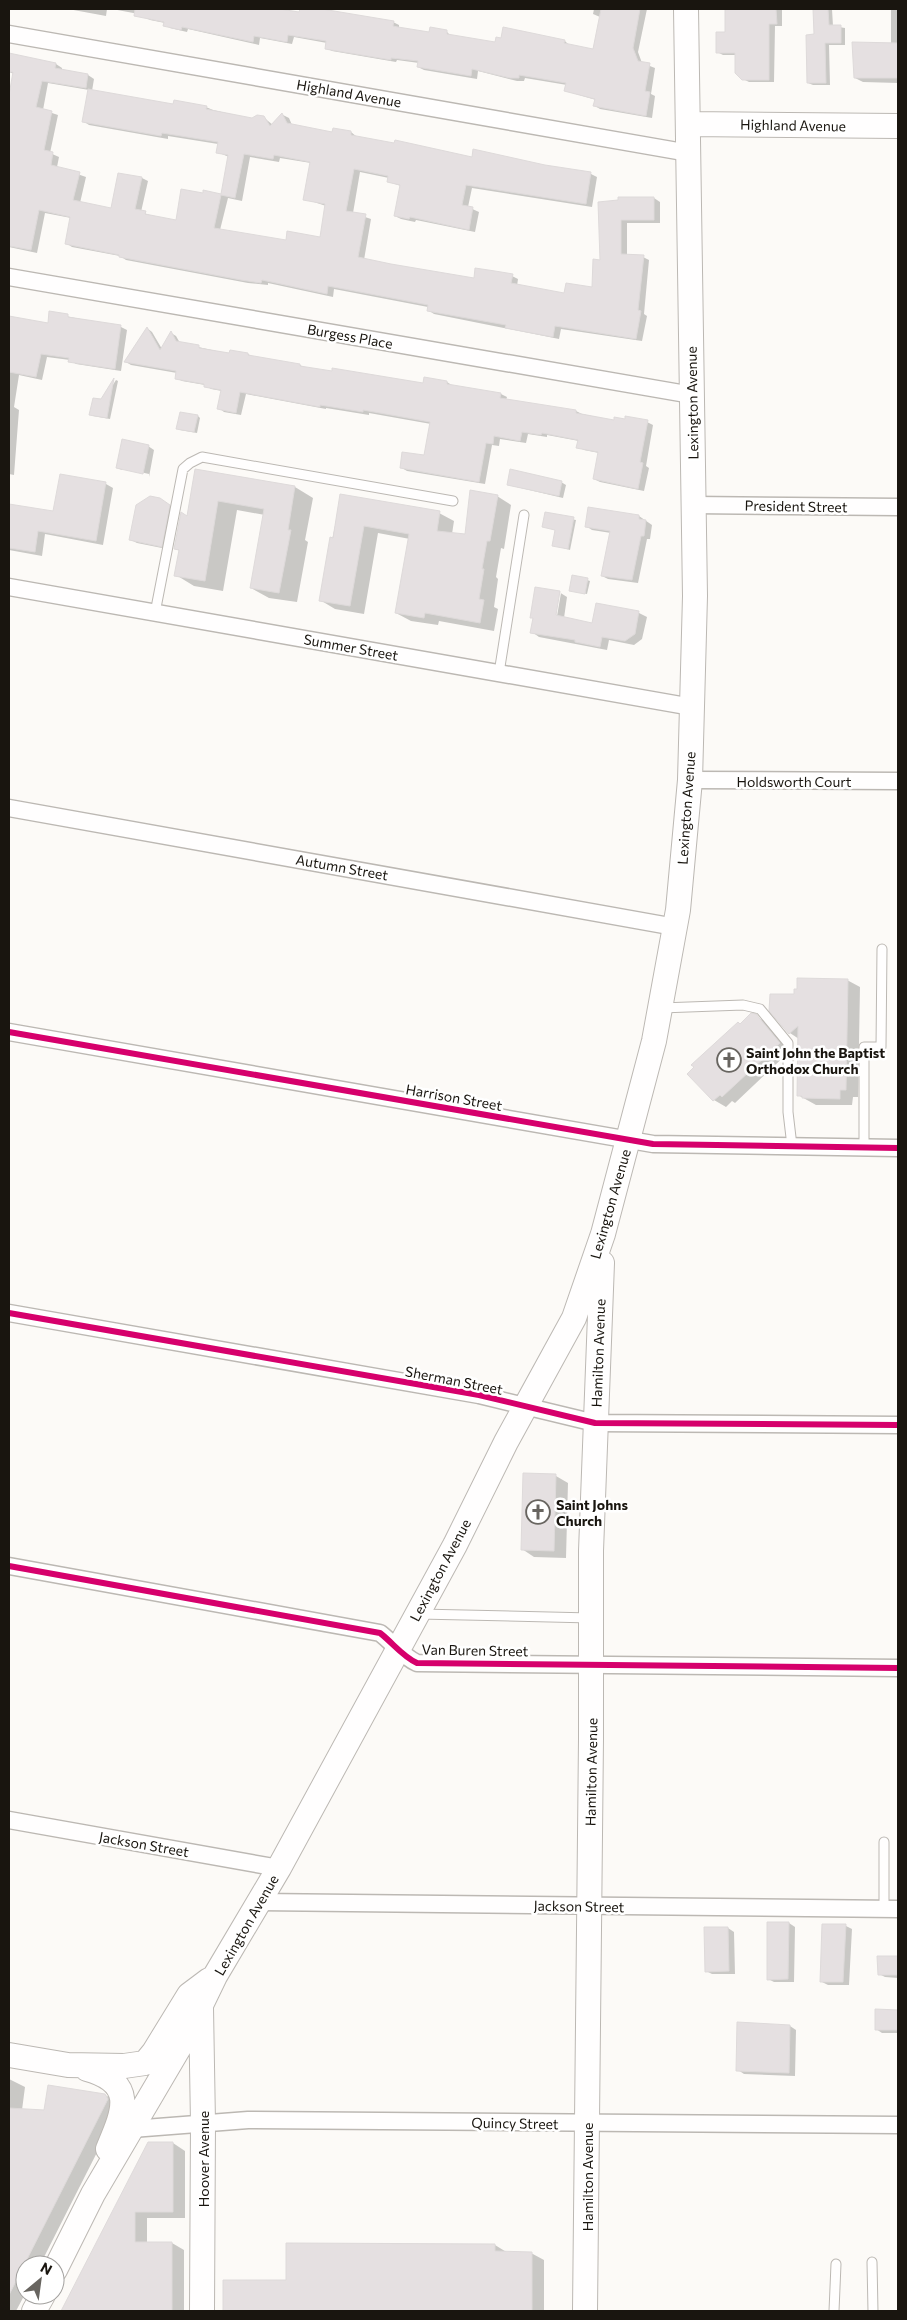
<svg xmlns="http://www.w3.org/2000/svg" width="907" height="2320" viewBox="0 0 907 2320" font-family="Commissioner,sans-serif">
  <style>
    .shadow { fill: #0003; fill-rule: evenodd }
    .building { fill: #e5e0e1; stroke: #dedada; fill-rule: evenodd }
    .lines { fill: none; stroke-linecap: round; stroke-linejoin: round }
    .lane-casing { stroke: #bcb8b3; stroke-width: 11 }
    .street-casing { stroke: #bcb8b3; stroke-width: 19 }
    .secondary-casing { stroke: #bcb8b3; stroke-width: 26 }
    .lane { stroke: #fffefe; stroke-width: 9 }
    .street { stroke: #fffefe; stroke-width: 16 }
    .secondary { stroke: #fffefe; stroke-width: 24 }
    .cycleway-casing { stroke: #fff; stroke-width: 9 }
    .cycleway { stroke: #d6006c; stroke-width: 6 }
    .labels { text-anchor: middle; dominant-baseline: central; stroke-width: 5; stroke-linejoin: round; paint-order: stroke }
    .street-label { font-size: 14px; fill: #19150f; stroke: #fff }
    .poi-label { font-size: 14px; font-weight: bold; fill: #19150f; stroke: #fff; text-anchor: start }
  </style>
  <rect width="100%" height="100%" fill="#fcfaf7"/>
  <path class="shadow" d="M68,9h39l-1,7z
    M112,9h160l28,4 1,-4h13l79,13 6,3v4l31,5 1,-5 16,3 5,5 44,7 69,-3 5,5 24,4 6,-33 -7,-3 1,-5h53l-9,43 4,11 13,5 -4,26 4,2 -3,22 -52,-9 -5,-3 1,-6 -30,-9 1,-6 -42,-7 -1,3h-7l-39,-10 -1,8 -53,-9 -6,-3 1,-4 -22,-3 -1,2 -64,-11 -6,-3 1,-5 -33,-6 -2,7 -32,-6 -1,7 -71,-16 -1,3 -17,-4 -5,-5 -15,-3 -6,-3v-2z
    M726,9h56v17h-7l-1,56h-25l-6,-3 -7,-24h-13l-6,-3 10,-19z
    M814,9h18l1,17 12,2v17h-16l1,40h-17l-5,-2 7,-47z
    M891,9h7v74l-35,-1 -8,-4 36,-34z
    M9,54l47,10 6,4v2l26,5 6,4 -2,12 82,14 32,2 7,3 39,9 11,-2 10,8 10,-10 6,3 3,7 41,8 18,-1 6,5 116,21 118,16 6,3 -5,30 -120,-19 -4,19 11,5 -4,20 -59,-12 -1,2 -14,-3 -6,-3 6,-30 -12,-4v-4l-29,-6 -7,41 18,6 -7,41 111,19 37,-3 6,3 -1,7 48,8 28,-5 9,-28 -3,-58 55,-5 6,4v21h-33v33l16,1 6,3 -5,54 3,2 -5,25 -81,-12 -2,10 -125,-25 -6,-4v-3l-94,-18 -1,8 -65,-14v2l-20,-2 -122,-23 -6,-4 -48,-9 -6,-4 5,-25 -26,-5 -8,40 -28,-6v-146l5,-27 -5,-2zM48,83l41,7 -6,31 6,4 79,14v-3l50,8 -1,8 12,5 -7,38 -18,-3 -27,29 -25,-5 -11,-4 7,-31 -6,-3 -30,32 -32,-7 6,-26 -29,-10 2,-10 -9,-4 8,-38 -15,-5zM250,157l29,5 1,-4 31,5 -6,36 21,7 -5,32 -34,3 -67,-11 8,-32 14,3z
    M50,313l71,14 6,3 -6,41 -45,-7 -6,-4 -23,-3 -5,23 -23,-5 -5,32 5,3 -5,65 -5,-1v-127h5l-5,-4v-26l40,8z
    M147,328l5,4 10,17 9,-16 5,3 4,7 50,11h18l5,3 47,8 5,3 119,17 23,-3 6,4 48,8 6,3 -1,3 70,11 6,3 33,7 32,1 6,3 -7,41 3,2 -5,23 -44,-9 -6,-3 5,-26 -15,-3 -6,-3 1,-6 -32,-6v2l-19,-3 -2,9 -26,-4 -1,7 -7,-1 -7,39 -78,-13 -5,-3 23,-11 6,-33 -62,-11v2l-43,-7v1l-80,-15 -5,21 -17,-3 -5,-4 3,-17 -11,-2 -6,-4 -23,-4 -6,-3 1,-5 -46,-8 -5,-3z
    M116,380l2,1 -8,38 -17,-3z
    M198,416l2,2 -3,15 -17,-3z
    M148,446l6,4 -5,27v-3l-27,-6v2l-5,-2z
    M196,470l99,17 18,11 -8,42 3,2 -11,60 -28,-4 -18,-10 14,-73 -28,-5 -14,81 -29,-5 -18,-11 4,-24 -5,-3 13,-30z
    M561,482l5,3 -3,13 -55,-13z
    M106,484l7,4 -10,57 -58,-11 -3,22 -33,-6v-45l45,7z
    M341,496l98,17 15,8 -2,13 15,2 30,-40 14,9 -7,44 -3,-1 -5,29 2,2 -4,28 4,2 -4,22 -55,-10 -1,4 -27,-4 -15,-8 14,-74 -32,-6 -14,81 -29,-5 -15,-9z
    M166,503l9,6 -8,40 -30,-6 -6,-3z
    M546,514l30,6 -6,30 -16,-5 3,-15z
    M639,516l13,9 -2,14h-3l-9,44 -30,-4 -6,-3 9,-43 -19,-3 -6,-4z
    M587,580l3,1 -3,13 -14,-3z
    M536,588l23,4 8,5 -3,21 29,6 4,-20 42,9 8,4 -5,22 -8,6 -25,-5 -2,10 -68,-13 -7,-5 2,-13 -3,-2zM558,593h3l-5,29 -3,-1z
    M847,980l13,7 -2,110h-5l-1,8h-36l-18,-10 1,-56 -9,-6 5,-37z
    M755,1016l13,7 23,27 -56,53 -3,-2 -6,6 -12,-7 -19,-33 46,-42z
    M556,1476l12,7 -2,75 -32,-1 -12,-8z
    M769,1923h20l6,4 -1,55h-20l-6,-3z
    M846,1926l6,3 -3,56h-21l-6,-3z
    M728,1928l6,4 1,42h-23l-6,-3z
    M879,1957h19v21l-13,-1 -6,-3z
    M876,2010l22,1v22h-16l-6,-4z
    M790,2026l6,4 -1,46 -51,-2 -6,-4z
    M9,2079l16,8 -3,23 23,1 60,-16 13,7 2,5 -80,158h-15v29l-9,17h-7z
    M148,2143h25l12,8v67h-38v25h25l12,7v61h-122z
    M288,2244l207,1 13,8h23l13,7v51h-319v-30l63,1z"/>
  <path class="building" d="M135,9h145l19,3 1,-3h22l72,12 -1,5 5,1 31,5 1,-5 17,3v4l48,8 1,-5 5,1 2,-11 62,13 -1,3 29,6 8,-40h39l-7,39 5,13 12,2 -5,28 5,1 -4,24 -53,-10 2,-7 -31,-8 2,-8 -47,-8v3h-9l-38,-9 -1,7 -54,-9 1,-6 -27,-3v2l-66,-11 1,-8 -38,-6 -1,7 -33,-6 -1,6 -71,-15 -1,3 -18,-4 1,-4 -30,-6z
    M725,9h51l1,15h-8v56h-27l-7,-7v-20h-19v-21h9z
    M813,9h15l1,16h12v18h-16l1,40h-19l-1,-48 8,-1z
    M852,42l46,1v35h-44z
    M9,53l47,10 -1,5 33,6 -2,14 -44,-7 -6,26 16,4 -8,39 9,2 -2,13 29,7 -7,28 38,8 7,-35 24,4 -7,32 11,2 -1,3 31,6 5,-31 22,4v-3l18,4 7,-39 -12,-2 2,-11 -56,-9 -1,3 -79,-14 6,-33 85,15 1,-4 33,6 -1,3 46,9 5,-3 7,1 6,10 12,-13 5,10 45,9 1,-4 18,3v4l43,8 1,-3 77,17 1,-8 72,16 46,7 -5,32 -120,-19 -4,20 11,2 -4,23 -59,-13 -1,2 -15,-3 6,-31 -13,-3 1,-6 -34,-7 -8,42 20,3 -8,43 33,7 83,14 1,-10 20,3 18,3 -2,9 53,10 2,-10 26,4 1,-28 7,1 -2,-58 20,-2v-3h36v23h-33v34l23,1 -6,55 3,1 -5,28 -81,-13 -2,11 -48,-9 1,-3 -79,-14 1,-6 -100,-19 -1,8 -65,-14 -1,3 -20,-3 -122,-23v-2l-54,-11 5,-27 -31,-7 -8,40 -22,-4v-151l4,-23h-4zM244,154l29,5 1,-4 36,7 -7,38 22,4 -5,33 -33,-6 -1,9 -72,-12 7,-33 14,3z
    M49,311l19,3v3l53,8 -6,44 -47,-7 1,-4 -28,-4 -5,23 -27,-5v-56l39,7z
    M147,327l13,23 11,-19 5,10 23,4v3l30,5 1,-3 18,3v2l52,9v2l32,5v-3l91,15 1,-6 23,4v3l54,9 -1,5 76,12v3l38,7v-3l11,2v-3l23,4 -8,42 3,1 -5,26 -45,-10 5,-27 -22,-4 2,-8 -36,-7 -1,2 -19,-3 -2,9 -26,-5 -1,8 -7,-1 -7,39 -79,-14 2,-16 22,3 6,-33 -67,-12v2l-43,-7v2l-80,-15 -4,21 -19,-4 4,-19 -17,-3v-3l-29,-5 1,-8 -52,-9z
    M114,378l-7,40 -18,-3 4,-17 8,1z
    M180,412l18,3 -4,17 -18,-3z
    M122,439l27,6 -6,29 -27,-6z
    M195,469l100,17 -7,44h3l-12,63 -29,-5 14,-79 -46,-8 -13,80 -31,-5 5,-26 -5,-1 7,-37 6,4z
    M510,469l52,12 -3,15 -52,-11z
    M60,474l46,8 -10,59 -58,-10 -3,21 -26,-4v-44l44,7z
    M470,490l28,5 -8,46h-3l-5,28h2l-5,30 5,1 -4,23 -55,-10 -1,5 -29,-5 14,-79 -45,-8 -14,80 -31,-5 11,-64 3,1 7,-44 100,17 -3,20 28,3z
    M150,496l10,2 10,7 -8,42 -33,-7 7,-35z
    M588,507l51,8v4l7,1 -2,16h-3l-9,44 -31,-4 9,-45 -25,-4z
    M545,512l29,5 -6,32 -16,-3 3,-16 -13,-3z
    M572,575l16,3 -3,16 -16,-3z
    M535,587l25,4 -4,24 36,8 4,-20 43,8 -4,23 -10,7 -23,-4 -2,10 -25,-5v-2l-45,-7 3,-15h-3z
    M797,978l51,1 -2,111h-6v9l-38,-1v-2h-5l1,-70 -9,8 -20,-23 1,-17h24v-5h3z
    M751,1013l5,1 24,29 -58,54 -2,-2 -7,6 -26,-27 7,-7 -3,-2 47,-43 2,2z
    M523,1473l33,1 -2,77 -33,-1z
    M767,1922h22l-1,57 -21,1z
    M822,1924h24l-3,58h-23z
    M704,1927h24l1,44 -24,1z
    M877,1956h21v19h-20z
    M875,2009l23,1v20h-23z
    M737,2022l53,3 -1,48 -53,-2z
    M48,2085l57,9 3,5 -99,196v-187l35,2z
    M148,2142h25v70h-38v30h37v69h-111z
    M286,2243l209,1v7l37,1v59h-309v-31h63z"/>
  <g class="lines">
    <g class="lane-casing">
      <path id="lane" d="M155,613l28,-144 7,-6 12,-6 251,44
        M499,673l25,-158
        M661,1008l82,-3 17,4 28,34v69l4,34
        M864,1147v-100h17l1,-98
        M419,1614l172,4
        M884,1909v-67
        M872,2262l1,49
        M834,2311l2,-47"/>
    </g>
    <g class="street-casing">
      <path id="street" d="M9,34l680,119
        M9,277l683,118
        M693,505l205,2
        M9,587l683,120
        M690,780l208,1
        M9,808l666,119
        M9,1032l644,112 245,4
        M9,1313l470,82 116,28 303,2
        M9,1566l371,67c13,10 22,23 37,30l481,5
        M9,1820l270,48
        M259,1902l639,7
        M132,2129l116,-9 650,5"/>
    </g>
    <g class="secondary-casing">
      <path id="secondary" d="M688,124l210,2
        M201,2008l2,115 -1,188
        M9,2055l59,10 56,1 21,-3 9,-11 35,-57 20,-15
        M87,2069c50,14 37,42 21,80
        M55,2270l38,-76 93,-158 29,-60 64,-108 176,-323 51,-103 68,-124 29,-84 51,-193 24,-131 12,-130 5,-184 -9,-587
        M34,2311l9,-16
        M585,2311l6,-572v-188l11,-288"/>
    </g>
    <use href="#lane" class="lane"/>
    <use href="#street" class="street"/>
    <use href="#secondary" class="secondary"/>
    <g class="cycleway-casing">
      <path id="cycleway" d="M9,1032l644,112 245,4
        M9,1313l470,82 116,28 303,2
        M9,1566l371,67c13,10 22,23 37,30l481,5"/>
    </g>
    <use href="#cycleway" class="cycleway"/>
  </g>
  <defs>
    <g id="church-ring" transform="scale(1.25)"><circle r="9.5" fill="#fff" stroke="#686560" stroke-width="1.5"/><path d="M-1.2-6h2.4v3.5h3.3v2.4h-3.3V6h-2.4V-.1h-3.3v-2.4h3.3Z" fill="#686560"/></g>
  </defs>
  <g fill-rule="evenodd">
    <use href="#church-ring" x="729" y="1060"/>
    <use href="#church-ring" x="538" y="1512"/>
  </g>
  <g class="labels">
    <g class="street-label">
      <text transform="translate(349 93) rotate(10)">Highland Avenue</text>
      <text transform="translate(793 125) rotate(1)">Highland Avenue</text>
      <text transform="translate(350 336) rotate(10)">Burgess Place</text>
      <text transform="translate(692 403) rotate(-91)">Lexington Avenue</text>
      <text transform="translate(796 506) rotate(1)">President Street</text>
      <text transform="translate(351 647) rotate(10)">Summer Street</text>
      <text x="794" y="781">Holdsworth Court</text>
      <text transform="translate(686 808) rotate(-86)">Lexington Avenue</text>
      <text transform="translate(342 867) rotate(10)">Autumn Street</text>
      <text transform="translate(454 1097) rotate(10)">Harrison Street</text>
      <text transform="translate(610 1204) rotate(-74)">Lexington Avenue</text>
      <text transform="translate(598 1353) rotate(-88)">Hamilton Avenue</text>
      <text transform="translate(454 1380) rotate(11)">Sherman Street</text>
      <text transform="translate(440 1570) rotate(-62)">Lexington Avenue</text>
      <text transform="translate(475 1650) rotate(1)">Van Buren Street</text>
      <text transform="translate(591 1772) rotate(-89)">Hamilton Avenue</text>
      <text transform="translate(144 1844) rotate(10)">Jackson Street</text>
      <text transform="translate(579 1906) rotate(1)">Jackson Street</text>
      <text transform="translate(246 1925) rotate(-60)">Lexington Avenue</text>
      <text transform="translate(515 2123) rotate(1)">Quincy Street</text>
      <text transform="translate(203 2159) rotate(-90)">Hoover Avenue</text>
      <text transform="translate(587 2177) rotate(-90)">Hamilton Avenue</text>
    </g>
    <g class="poi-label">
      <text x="746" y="1052">Saint John the Baptist<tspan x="746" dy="16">Orthodox Church</tspan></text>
      <text x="556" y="1504">Saint Johns<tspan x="556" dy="16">Church</tspan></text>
    </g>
  </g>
  <rect width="907" height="2320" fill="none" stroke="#19150f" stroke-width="20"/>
  <g transform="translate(40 2280) rotate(29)"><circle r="24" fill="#ffffff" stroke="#a3a19f"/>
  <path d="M0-4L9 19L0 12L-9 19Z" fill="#686560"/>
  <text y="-8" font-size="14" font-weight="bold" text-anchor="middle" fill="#19150f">N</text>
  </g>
</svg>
